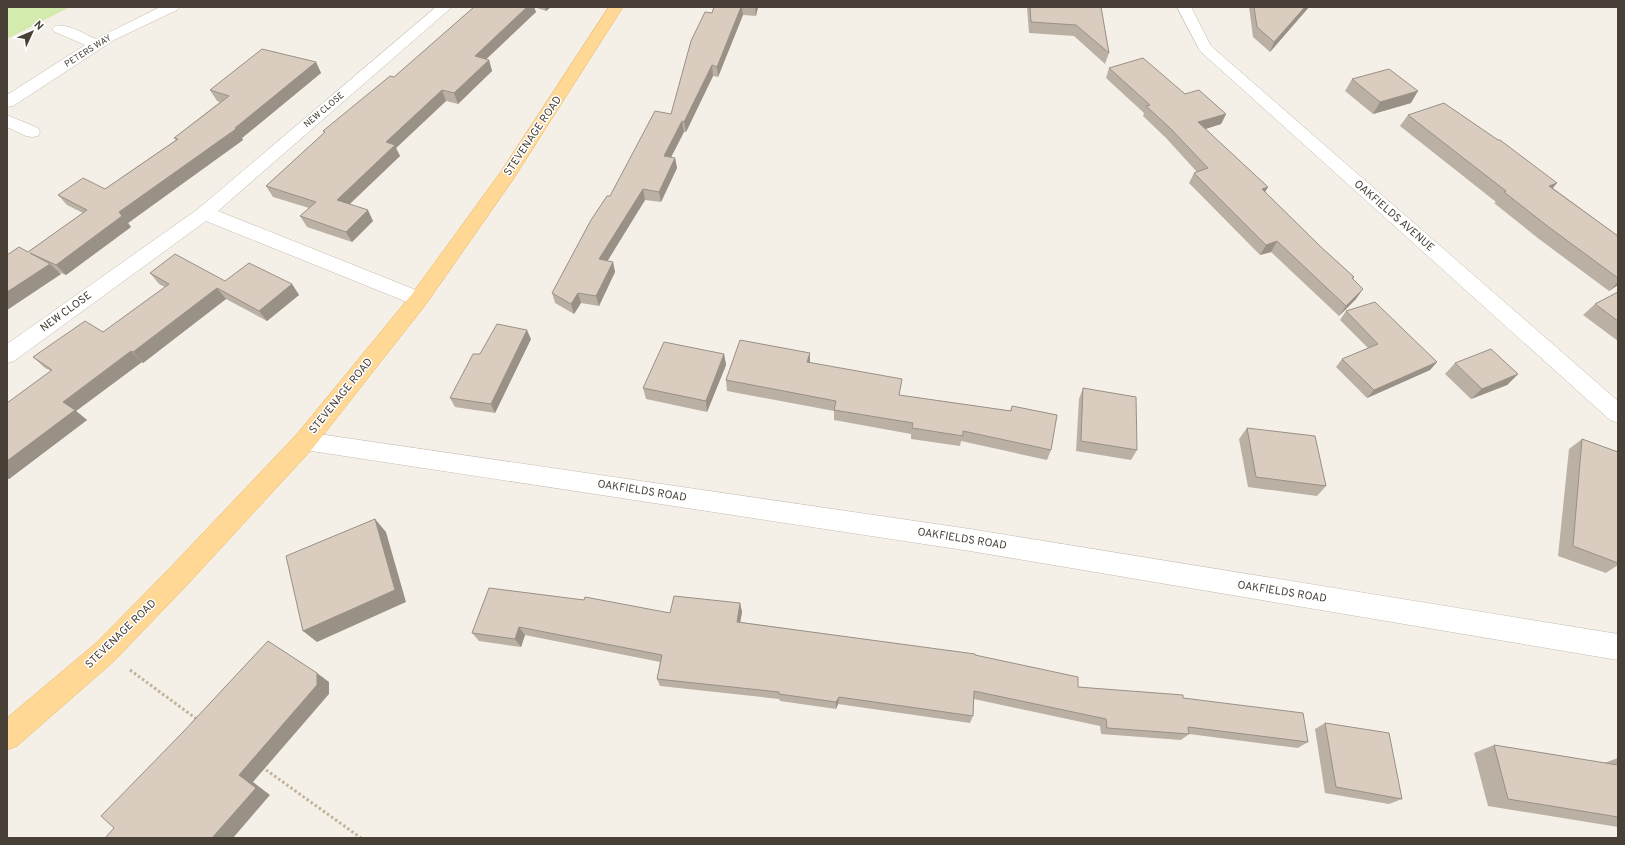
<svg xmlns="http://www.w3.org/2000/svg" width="1625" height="845" viewBox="0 0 1625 845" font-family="Overpass,sans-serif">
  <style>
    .green { fill: #d4ebae }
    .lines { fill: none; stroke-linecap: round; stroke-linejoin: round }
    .minor-casing { stroke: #c4b9ac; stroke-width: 1 }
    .major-casing { stroke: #e9b561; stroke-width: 1 }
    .path { stroke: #c3b19a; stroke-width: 3; stroke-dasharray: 2.5 2.5; stroke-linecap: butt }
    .minor { fill: #fff; fill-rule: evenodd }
    .major { fill: #ffd896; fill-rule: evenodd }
    .wall { fill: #bbb0a4 }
    .shaded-wall { fill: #999086 }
    .building { fill: #dacdbf; stroke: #999086 }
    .labels { text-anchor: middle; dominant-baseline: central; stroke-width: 3; stroke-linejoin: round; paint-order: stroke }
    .far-street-label { font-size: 9px; fill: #483f36; stroke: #fff }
    .street-label { font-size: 11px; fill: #483f36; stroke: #fff }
  </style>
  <rect width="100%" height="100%" fill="#f4f0e8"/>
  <path class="green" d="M7,7h63l-63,32z"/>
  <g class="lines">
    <g class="minor-casing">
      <path id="minor" d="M160,7h19l-2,3 -63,30 -101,66 -6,1v-12l78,-50 -30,-13 -3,-3 3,-3c12,-3 29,8 41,13z
        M436,7h16l-234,204 208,83 3,5 -3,5 -7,2 -7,-2 -206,-83 -192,140 -7,2v-19l191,-135z
        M1177,7h14l20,39 407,355v22l-8,-3 -410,-369z
        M7,115l31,13 2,4 -2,4 -6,1 -6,-1 -19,-9z
        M305,432l665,97 648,105v26l-648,-109 -665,-101 -8,-2 -3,-7 3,-7z"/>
    </g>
    <g class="major-casing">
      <path id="major" d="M609,7h14l-111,174 -86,123 -113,144 -127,138 -72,75 -97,85 -10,4v-32l89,-75 72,-73 129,-136 115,-140 88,-121z"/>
    </g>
    <path class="path" d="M130,670l68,50
      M262,767l99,71"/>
    <use href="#minor" class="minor"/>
    <use href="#major" class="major"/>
  </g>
  <path class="wall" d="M474,7h60l2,5 -50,47 3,1 3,11 -34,33 -12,-3 -50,47 4,8 -50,48 23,17 -21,21 -45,-15 -7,-11 9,-8 -36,-11 -7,-11 58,-53 -1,-2 71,-54z
    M534,7h17l-5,4z
    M714,7h44l-2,9 -13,-1 -25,62 -5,-1 -27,56h-2l-13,25 4,1 2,10 -16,34 -16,-2 -38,61 6,1 2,10 -16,34 -18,-3 -7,11 -19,-11 -3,-10 58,-97 61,-82z
    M1027,7h74l8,46 -4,11 -31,-28 -45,-3z
    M1249,7h60l-39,45 -17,-15z
    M316,62l5,11 -79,65 1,2 -115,83 3,4 -65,48 -8,-3 3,2 -54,36v-55l21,-3 55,-39 -16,-8 -9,-10 47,-6 71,-49 -2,-2 46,-36 -3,-1 -7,-11z
    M1109,68l76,26 41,20 -5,10 -16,5 63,58 -3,5 56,55 33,30 -1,2 3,20 -17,17 -68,-64 -11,3 -71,-72 5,-10 3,-1 -31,-34 -23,-22 1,-3 -38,-35z
    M1352,79l59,24 -38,11 -28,-23z
    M1408,115l145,73 65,48v49l-9,6 -70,-52 -45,-36 2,-1 -96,-76z
    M150,273l75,8 67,3 7,11 -32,26 -41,-22 -83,64 -1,-1 -66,49 11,9 -78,59 -2,-1v-75l44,-32 -6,-3 -12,-11 70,-25 62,-45 -6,-3z
    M1618,292v49l-35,-26 12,-11z
    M1346,311l91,51 -7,8 -63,28 -31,-31 6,-8 26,-11 -28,-28z
    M531,339l-36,74 -40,-6 -5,-9 30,-44z
    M810,353v10l90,26 -1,6 111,16 2,-5 39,44 -4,10 -86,-19 -1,5 -49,-7v-5l-77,-14v-9l-107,-20 -1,-11z
    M724,354l2,11 -19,47 -61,-13 -3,-11z
    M1455,363l63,11 -11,11 -36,14 -26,-25z
    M1083,388l54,62 -6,10 -55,-9 3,-52z
    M1247,428l79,58 -9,10 -69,-9 -9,-48z
    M1582,439l36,13v113l-12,8 -48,-17 11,-107z
    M489,588l181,25 70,-10 2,9 -2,10 235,33 103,32 105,11 125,44 -10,6 -109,-14 -8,6 -80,-6 -1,-8 -126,-27 -1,17 -3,7 -132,-19 -2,5 -56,-8 -1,-2 -119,-13 -3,-7 3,-17 -135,-27 -4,12 -42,-6 -7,-8z
    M1325,723l77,76 -13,5 -64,-11 -10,-64z
    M1494,745l110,18 14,-5v69l-130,-21 -14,-53z"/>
  <path class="shaded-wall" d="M527,7h7l2,5 -58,55 -3,-11z
    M545,7h6l-5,4z
    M741,7h1l1,8 -25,62 -1,-10z
    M755,7h3l-2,9z
    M1305,7h4l-39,45 4,-10z
    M489,60l3,11 -34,33 -4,-11z
    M316,62l5,11 -79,65 1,2 -115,83 3,4 -65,48 -10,-10 63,-53 116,-84z
    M712,65l1,11 -27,56 -2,-10z
    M442,90l4,11 -50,47 4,8 -57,54 -6,-10 49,-58z
    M1418,91l-7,12 -38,11 7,-12z
    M1226,114l-5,10 -28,9 5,-11z
    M682,121l2,11 -18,35 -2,-11z
    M675,158l2,10 -16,34 -2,-10z
    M1557,183l-9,11 1,-8z
    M1268,187l-6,10v-8z
    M643,189l2,11 -43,70 -3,-11z
    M368,210l5,11 -21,21 -6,-10z
    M1277,241l-6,11 -11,3 6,-10z
    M613,262l2,10 -16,34 -3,-10z
    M50,264l11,10 -54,36v-18z
    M1618,282v3l-9,6z
    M292,284l7,11 -32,26 -8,-10z
    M217,288l9,11 -83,64 -10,-11z
    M1363,289l-7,10 -17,17 7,-10z
    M578,293l3,10 -7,11 -3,-10z
    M527,330l4,9 -36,74 -4,-9z
    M131,351l11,11 -66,49 11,9 -78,59 -2,-1v-17l56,-59z
    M810,353v11l-3,-2z
    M724,354l2,11 -19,47 -1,-11z
    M1437,362l-7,8 -63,28 7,-8z
    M1518,374l-11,11 -36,14 11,-10z
    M375,519l11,13 20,70 -89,40 -14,-11z
    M740,603l2,9 -3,18 -2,-8z
    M519,627l6,8 -4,12 -6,-8z
    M317,673l12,9v12l-76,88 17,13 -37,43h-21l27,-63z
    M839,697l-1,7 -2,5v-7z"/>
  <path class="building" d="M474,7h53l-52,49 14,4 -35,33 -12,-3 -56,52 9,3 -58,55 31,10 -22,22 -46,-16 16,-14 -50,-16 59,-54 -2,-1 67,-55 4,1z
    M714,7h27l-24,60 -5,-2 -28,57 -2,-1 -18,35 11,2 -16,34 -16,-3 -44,70 14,3 -17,34 -18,-3 -7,11 -19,-11 39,-73 16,-24h3l45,-85 16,3 20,-73 14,-29 7,1z
    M1030,7h71l8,46 -33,-28 -45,-3z
    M1254,7h51l-31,35 -17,-15z
    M262,49l54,13 -81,66 1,1 -117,83 3,4 -66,49 -26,-12 20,11 -43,28v-37l12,-8 9,5 59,-42 -29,-15 25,-17 22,11 73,-50 -4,-1 55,-42 -19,-6z
    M1143,58l42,36 14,-4 27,24 -28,8 70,65 -6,2 59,58 33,30 -2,1 11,11 -17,17 -69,-65 -11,4 -72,-72 14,-5 -38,-40 -24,-22 4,-1 -41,-37z
    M1389,69l29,22 -38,11 -28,-23z
    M1444,103l54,37h2l57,43 -8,3 69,50v42l-68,-50 -46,-36 2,-1 -98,-76z
    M175,254l50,27 24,-18 43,21 -33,27 -42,-23 -84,64 -2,-1 -68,51 12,8 -68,51v-58l45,-33 -19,-13 52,-36 18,11 66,-48 -19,-11z
    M1618,292v29l-23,-17z
    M1375,302l62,60 -63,28 -32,-31 36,-15 -32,-33z
    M497,324l30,6 -36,74 -41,-6 23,-44h7z
    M740,340l70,13 -3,9 95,17 -3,16 112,16 1,-5 45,9 -6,35 -88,-19v5l-51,-8 1,-5 -79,-13 2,-9 -110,-21z
    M664,342l60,12 -18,47 -63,-13z
    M1491,349l27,25 -36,15 -27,-26z
    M1083,388l53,9 1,53 -56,-9z
    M1247,428l68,8 11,50 -70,-9z
    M1582,439l36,13v111l-45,-17z
    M375,519l20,71 -92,41 -17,-75z
    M489,588l95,12 1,-3 85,16 4,-17 66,7 -3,19 238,32v1l103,22v10l105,8v3l120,15 5,29 -120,-15 1,7 -82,-6 -1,-9 -132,-28 -1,25 -134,-19 -3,5 -57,-8v-2l-122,-13 5,-24 -143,-28 -4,12 -43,-6z
    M268,641l49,32v12l-78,90 17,13 -44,50h-107l9,-10 -13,-12 82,-84z
    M1325,723l64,10 13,66 -66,-12z
    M1494,745l124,20v52l-110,-18z"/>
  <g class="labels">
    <g class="far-street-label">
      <text transform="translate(88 51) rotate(-32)">PETERS WAY</text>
      <text transform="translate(324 110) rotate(-40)">NEW CLOSE</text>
    </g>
    <g class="street-label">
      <text transform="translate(533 136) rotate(-56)">STEVENAGE ROAD</text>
      <text transform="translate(1394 216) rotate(41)">OAKFIELDS AVENUE</text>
      <text transform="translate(66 312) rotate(-36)">NEW CLOSE</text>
      <text transform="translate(341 396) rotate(-51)">STEVENAGE ROAD</text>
      <text transform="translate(642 491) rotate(9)">OAKFIELDS ROAD</text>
      <text transform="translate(962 539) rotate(9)">OAKFIELDS ROAD</text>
      <text transform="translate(1282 592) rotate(9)">OAKFIELDS ROAD</text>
      <text transform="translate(121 634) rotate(-44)">STEVENAGE ROAD</text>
    </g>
  </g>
  <rect width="1625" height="845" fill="none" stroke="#483f36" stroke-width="16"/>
  <g transform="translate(32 32) rotate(46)" stroke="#ffffff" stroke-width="3" paint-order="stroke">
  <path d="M0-3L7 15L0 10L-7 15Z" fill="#483f36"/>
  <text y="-6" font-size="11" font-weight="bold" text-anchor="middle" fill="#483f36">N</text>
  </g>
</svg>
